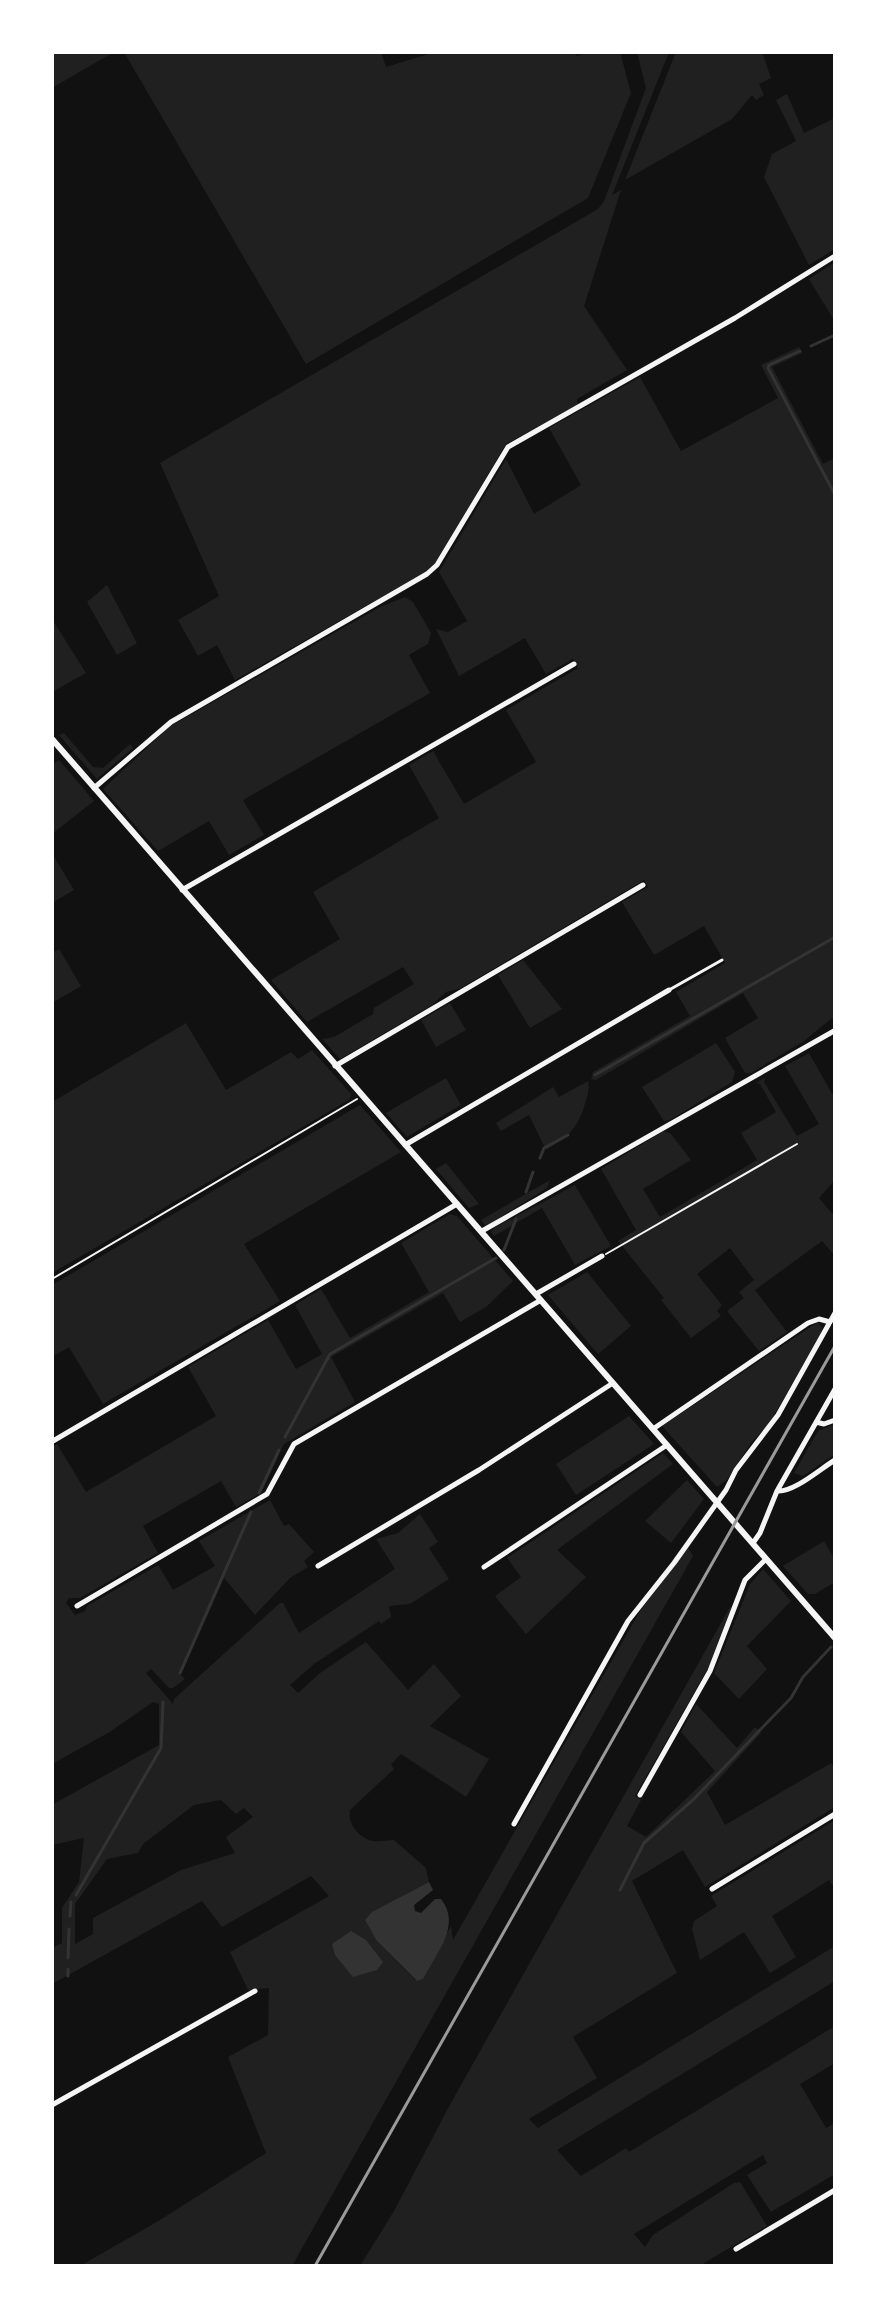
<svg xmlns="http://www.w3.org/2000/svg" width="887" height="2318" viewBox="0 0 887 2318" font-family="Figtree,sans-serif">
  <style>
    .green { fill: #202020; fill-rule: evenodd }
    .water { fill: #333 }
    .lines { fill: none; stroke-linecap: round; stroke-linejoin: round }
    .stream { stroke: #333; stroke-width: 3 }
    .path { stroke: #f5f5f5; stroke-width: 2 }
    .service { stroke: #f5f5f5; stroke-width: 3 }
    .minor { stroke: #f5f5f5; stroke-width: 5 }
    .tertiary { stroke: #f5f5f5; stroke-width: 6 }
    .rail { stroke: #9a9a9a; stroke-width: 3 }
  </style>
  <rect width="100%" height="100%" fill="#111"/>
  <path class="green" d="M52,52h62l-62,36z
    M124,52h257l5,15 49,-15h140l1,4 15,-4h29l11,41 -43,105 -282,166z
    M637,52h32l-57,143 9,-5 -37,116 43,64 -50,29 1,6 -72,39 -73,124 -198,112 -18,-35 -19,11 -20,-36 41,-24 -59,-133 438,-254 6,-8 42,-113z
    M676,52h86l9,26 -12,6 5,11 -8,5 -4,-5 -20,24 -107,61z
    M787,94l17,39 31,-15v131l-26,16 -45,-88 8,-23 24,-13 -20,-41z
    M835,262v60l-26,-43z
    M799,347l3,6 -30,14 51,97 12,-6v564l-3,-4 -28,23 -53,32h-6l-20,-35 33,-20 -15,-25 -147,87 -5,-1 2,-7 97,-56 -14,-24 49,-29 -21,-37 -50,29 -32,-53 26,-15 -4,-7 -183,108 -15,4 -14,13 -92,54 -18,-20 12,-2 39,-23 1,-6 40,-24 -11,-17 -96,55 -36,-42 69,-41 -27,-47 126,-74 -30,-53 24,-14 31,53 72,-42 -30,-52 72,-42 -5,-9 -27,15 -21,-36 -66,38 -23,-47 12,3 19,-11 -28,-49 67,-113 28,55 47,-29 -32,-57 91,-51 41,74 97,-53 -17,-33z
    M107,585l30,58 -20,12 -30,-53z
    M405,597l8,5 18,31 -3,11 -19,11 21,38 -187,107 21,35 -35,20 -20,-34 -51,30 -55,-62 66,-62 211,-120z
    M52,619l34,54 -34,19z
    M64,733l29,34 10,1 27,-24 3,4 -36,31 -38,-44z
    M59,760l35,41 -42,33v-69z
    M52,853l22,37 -22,13z
    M59,949l22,37 -29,17v-50z
    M523,960l39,49 -32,19 -32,-53z
    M450,1003l16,27 -30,17 -15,-27z
    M186,1023l40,67 65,-38 7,7 14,-9 39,44 -2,6 -297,173v-171z
    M716,1043l19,29 -3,10 -62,38 -6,1 -22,-34z
    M809,1053l26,46v81l-16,18 16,19v39l-13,-15 -67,49 32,42 -28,19 -32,-40 17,-13 -5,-6 15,-12 -24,-32 -33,26 25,31 -5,6 4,5 -30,22 -30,-38 3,-2 -46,-57 18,-11 -35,-61 63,-38 7,3 20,26 -48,29 17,28 97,-57 -16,-27 35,-21 -16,-28 -4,-1 9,-5 -1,4 33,54 22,-12 -34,-58z
    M446,1078l15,27 -54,32 -21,-24z
    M588,1081c2,10 -1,16 -4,26 -7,23 -18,31 -38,43l-17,-35 -28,16 -5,-8 57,-36 6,10z
    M360,1105l41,47 -157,92 36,57 -177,103 -34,-57 -17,10v-72z
    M446,1163l33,41 -10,4 -33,-39z
    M550,1180l-3,8 -61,38 -5,-6z
    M575,1185l36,61 -36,19 -33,-57 -48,28 -3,-4 3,-4z
    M450,1214l7,2 56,65 -27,26 -26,15 -17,-29 -112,64 24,45 -71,42 -23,49 -25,14 -15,-26 -78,45 15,27 -78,45h-11l-3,5 9,12 10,-4 2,-5 71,-41 15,25 42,-24 -16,-25 71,-41 14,26 5,-2 25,28 -10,9 4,6 -18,11 -35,37 -31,-37 -43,97 4,4 -12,9h-4l-18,-19 -5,4 27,31 1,-5 106,-96h3l16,30 96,-64 -19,-30 22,-6 22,-19 18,28 -9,6 20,31 -39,25 -21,2 2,11 -10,7 -2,-3 -65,43 -24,21 8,8 22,-20 46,-31 42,48 26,-26 27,32 -31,30 59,33 -23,38 -65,-43 -10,10 3,5 -44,41c-3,13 9,28 23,31 6,1 15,-1 21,-1l32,28 3,14 -23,12 -29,47 38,39h5l31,-54 2,14 187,-329 48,-63 5,8 -401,710h-212l75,-43 111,-70 -38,-96 40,-22 1,-47 -21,2 -18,-38 99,-56 -18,-20 -89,51 -20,-26 -150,83v-36l10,-5v-35l17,-26 5,-44 -32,7v-40l107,-60v-41l-6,-2 -45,31 -56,31v-317l5,-3 29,48 130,-76 -28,-49 80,-47 28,49 26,-15 -27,-49 26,-16 29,49 79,-46 -28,-49zM221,1800l15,14 8,-6 9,9 -27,20 9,16 -54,17 -88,48v16l-18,10v-40l32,-45 31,-6 5,-9 51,-39z
    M587,1272l44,54 -33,28 -50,-59z
    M818,1322l4,6 -1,5 -52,91 -18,19 -24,37 -10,7 -55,-61z
    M629,1416l25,28 -78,51 -20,-31z
    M835,1424v30l-32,22 -9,-3 24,-42z
    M663,1453l10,11 -116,86 29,27 -60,57 -31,-38 26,-19 -14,-19z
    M687,1480l17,19 -33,44 -26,-22z
    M824,1541l11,19v22l-20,12h-7l-25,-28z
    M763,1569l28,32 -44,45 20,23 -28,30 -25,-26 36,-89z
    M730,1607l3,2 -22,54 -76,133 6,4 -14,26 19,11 69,-66 -34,-39 15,-28 41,44 18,-21 6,6 -54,59 18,33 106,-62 4,6v38l-130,80 -22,-37 -51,31 45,92 -104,64 24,41 -68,41 9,9 297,-182v35l-278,169 24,26 45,-28 3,4 206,-126v37l-35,21 26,44 9,-5v51l-64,38 -24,-37 20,-12 -4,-8 -129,79 11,13 8,-12 81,-52 6,-1 27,44 -63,37 1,3h-345l34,-55 58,-110z
    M835,1820v69l-6,-9 -57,36 24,41 -26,16 -26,-41 -44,28 -8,-31 2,-8 23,-15 -6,-10z"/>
  <path class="water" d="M429,1882l4,8 -19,15 1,6 6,2 14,-14h6c21,26 -5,55 -18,80l-6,2 -40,-40 -12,-21 7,-8z
    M351,1931l15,9 17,22 -6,8 -24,7 -18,-22 -3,-11z"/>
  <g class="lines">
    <path class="stream" d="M811,346l24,-11
      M800,351l-31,14 -1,3 67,127
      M595,1075l240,-138
      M540,1158l4,-10 24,-13
      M526,1192l7,-20
      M504,1250l12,-31
      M285,1437l45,-83 166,-96
      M259,1493l20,-43
      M180,1673l71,-161
      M620,1890l24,-47 50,-44 65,-68 32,-33 12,-21 28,-30
      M76,1895l85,-147 2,-46
      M70,1916l1,-14
      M68,1958l1,-29
      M68,1976v-7"/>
    <path class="path" d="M606,1254l191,-110
      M52,1279l305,-180"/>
    <path class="service" d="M669,990l53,-30"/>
    <path class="minor" d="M94,788l77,-66 256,-148 10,-9 71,-118 227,-129 100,-62
      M182,890l392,-226
      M335,1066l308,-181
      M405,1145l264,-155
      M482,1231l352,-200
      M536,1294l66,-38
      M816,1422l8,2 11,-4
      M653,1429l155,-106 11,-4 11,3
      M53,1441l404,-237
      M777,1491c16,2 43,-22 58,-31
      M753,1543l7,-10 17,-42 58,-102
      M318,1566l161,-96 134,-87
      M484,1567l183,-122
      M77,1606l190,-112 27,-50 247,-144
      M640,1795l70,-124 35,-91 21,-21
      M514,1824l114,-203 46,-58 52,-73 10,-20 42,-55 57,-102
      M712,1889l123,-75
      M52,2105l203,-114
      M736,2249l99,-59"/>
    <path class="tertiary" d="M52,739l783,899"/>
    <path class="rail" d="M315,2266l520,-920"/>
  </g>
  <rect width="887" height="2318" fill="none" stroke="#ffffff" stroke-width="108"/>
</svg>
